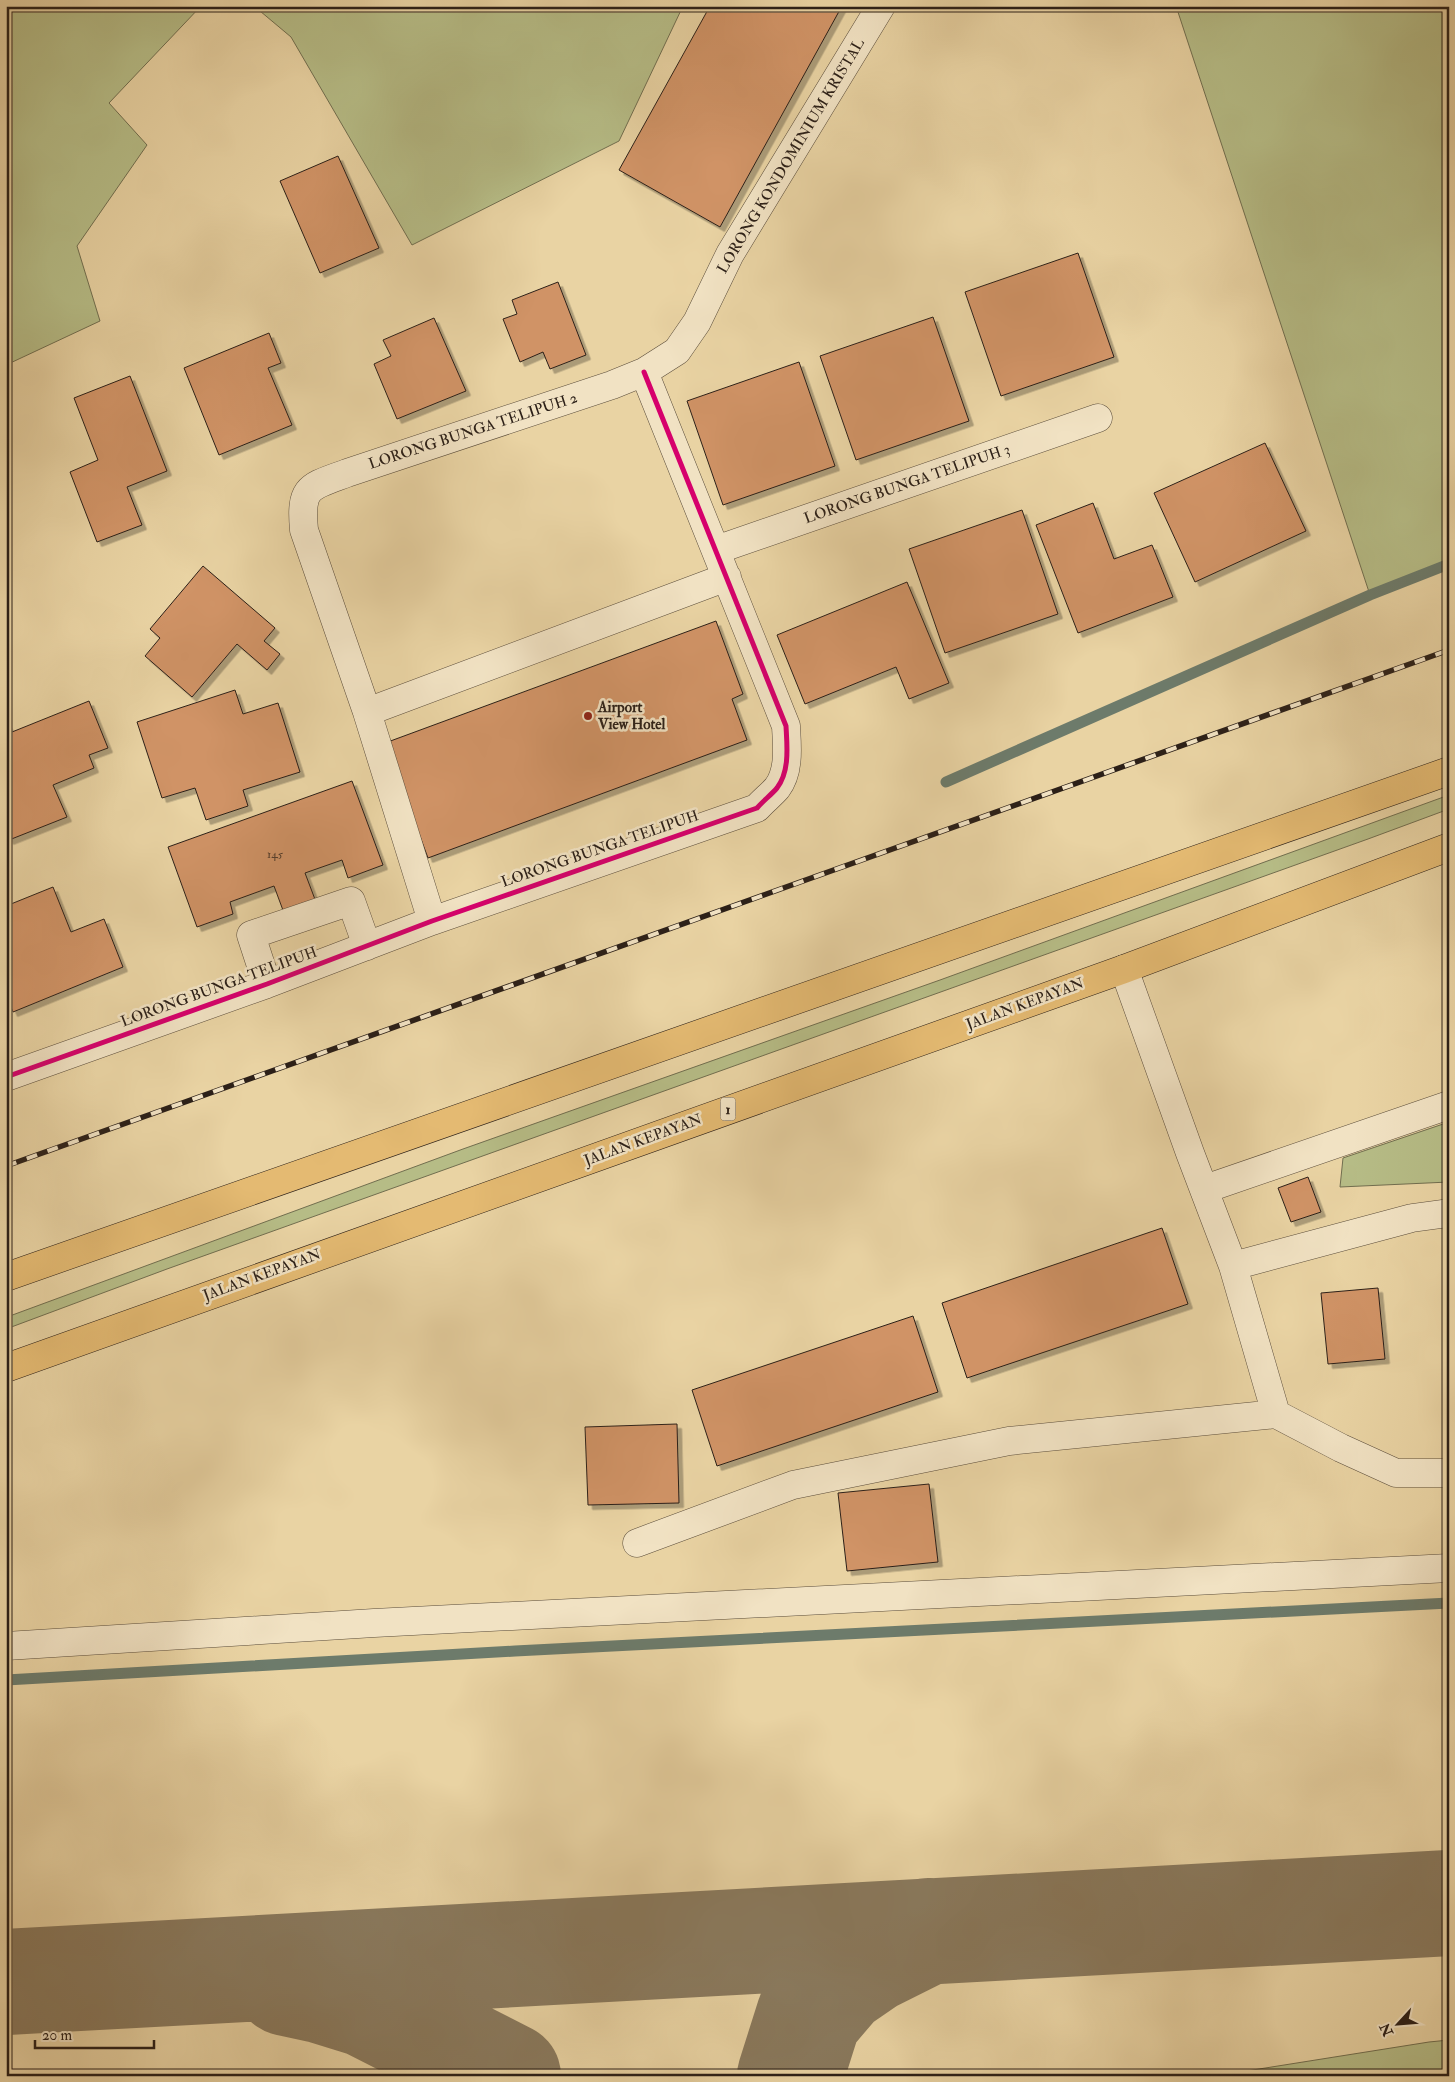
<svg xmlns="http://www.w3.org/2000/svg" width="1455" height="2082" viewBox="0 0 1455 2082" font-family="'IM FELL Double Pica',serif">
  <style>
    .green { fill: #b6bc86; stroke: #716e4f }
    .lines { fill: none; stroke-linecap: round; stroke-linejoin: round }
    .stream { stroke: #6d7b6b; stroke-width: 11 }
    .taxiway { stroke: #8a7a5e; stroke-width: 106 }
    .building { fill: #d09366; stroke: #2c2018; filter: url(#shadow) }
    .minor-casing { stroke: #5b4d3b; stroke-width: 29 }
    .highway-casing { stroke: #2c2018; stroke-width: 29 }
    .minor { stroke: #f1e2c3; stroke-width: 28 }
    .highway { stroke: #e4ba72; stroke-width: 28 }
    .rail-casing { stroke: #2c2018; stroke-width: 5.5 }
    .rail { stroke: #f1e2c3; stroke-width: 4; stroke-dasharray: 11; stroke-linecap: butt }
    .cycleway-casing { stroke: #f1e2c3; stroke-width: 8 }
    .cycleway { stroke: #d6006c; stroke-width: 5 }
    .poi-dot { fill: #8f2418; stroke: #f1e2c3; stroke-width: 2 }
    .labels { text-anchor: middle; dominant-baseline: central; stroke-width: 5; stroke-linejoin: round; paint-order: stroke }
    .number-label { font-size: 12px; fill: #553d2c }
    .shield { fill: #f1e2c3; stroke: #675a4b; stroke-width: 1 }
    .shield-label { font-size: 14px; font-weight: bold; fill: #2c2018 }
    .street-label { font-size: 15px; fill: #2c2018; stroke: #f1e2c3 }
    .poi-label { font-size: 15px; font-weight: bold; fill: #2c2018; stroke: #f1e2c3; text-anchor: start }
  </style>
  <defs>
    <filter id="shadow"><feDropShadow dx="4.5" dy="4.5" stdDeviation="0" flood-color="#0004"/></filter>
  </defs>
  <rect width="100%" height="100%" fill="#e9d3a3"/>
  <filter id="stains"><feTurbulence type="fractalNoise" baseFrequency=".004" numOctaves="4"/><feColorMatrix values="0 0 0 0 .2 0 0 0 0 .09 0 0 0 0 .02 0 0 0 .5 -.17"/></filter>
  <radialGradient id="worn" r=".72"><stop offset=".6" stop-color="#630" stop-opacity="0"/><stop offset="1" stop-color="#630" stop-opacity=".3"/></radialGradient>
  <path class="green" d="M6,6h195l-92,97 38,42 -70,101 23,75 -94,44z
    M254,6h429l-64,135 -207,104 -121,-208z
    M1176,6h273v558l-79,31z
    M1449,795v14l-81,30 -1201,430 -161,60 1,-12 456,-168 477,-169z
    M1449,1122v60l-109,5 3,-29z
    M1449,2040v36h-234l214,-34z"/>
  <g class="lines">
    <path class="stream" d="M946,782l424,-187 79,-31
      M6,1680l509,-29 934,-48"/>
    <path class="taxiway" d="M6,1982l1443,-79
      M287,1983l37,8 42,13 142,72
      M790,2076l19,-60 29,-34 32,-22 58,-29"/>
  </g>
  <path class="building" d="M710,6h132l-122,221 -101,-57z
    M338,156l41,92 -59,25 -40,-92z
    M1078,253l36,104 -113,39 -36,-104z
    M558,282l28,73 -36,14 -7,-17 -23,10 -17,-43 14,-5 -5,-14z
    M933,317l36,104 -113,39 -36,-104z
    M434,318l32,73 -69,28 -23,-55 17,-8 -8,-16z
    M269,333l12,30 -13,5 24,57 -73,30 -35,-87z
    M799,362l36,104 -112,39 -36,-104z
    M130,376l37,95 -40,16 15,38 -45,17 -27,-70 28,-12 -24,-62z
    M1265,443l41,88 -111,51 -41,-89z
    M1093,503l21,56 38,-14 21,52 -95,36 -42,-108z
    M1022,510l36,104 -113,39 -36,-104z
    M203,566l72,62 -11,13 16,13 -13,16 -30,-26 -45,53 -47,-41 15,-18 -10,-9z
    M907,582l42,101 -40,16 -13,-32 -91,37 -28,-69z
    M716,621l27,73 -11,5 15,41 -319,118 -43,-115z
    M235,690l8,24 35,-11 22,69 -57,18 5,16 -42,14 -11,-32 -33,10 -25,-76z
    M89,701l19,47 -19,7 5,13 -41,17 14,32 -58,23 -3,-7v-111l6,10z
    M352,781l31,84 -35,13 -6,-18 -37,13 11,29 -32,11 -10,-27 -44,16 3,12 -36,13 -29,-80z
    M53,887l18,45 33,-13 19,48 -110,45 -7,-17v-39l5,-2 -5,-10v-38z
    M1308,1177l13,35 -30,10 -13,-34z
    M1162,1228l26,76 -221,74 -25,-75z
    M1378,1288l7,71 -57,5 -7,-71z
    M913,1316l25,76 -221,74 -25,-76z
    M677,1424l2,79 -91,2 -3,-78z
    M929,1484l9,78 -91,9 -9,-78z"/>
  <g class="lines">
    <g class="minor-casing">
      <path id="minor" d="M716,550l382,-132
        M367,712l360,-135
        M432,921l-65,-209 -63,-182c-4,-44 5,-43 43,-57l265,-88 32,-13 33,-21 20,-29 33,-68 151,-248
        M1124,969l66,184 43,113 43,148
        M267,984l-16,-49 100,-34 16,45
        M6,1077l261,-93 165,-63 325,-113c6,-7 14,-13 20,-20 13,-17 10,-42 9,-62l-142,-354
        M1205,1189l244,-84
        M1233,1266l179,-48 37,-5
        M637,1543l156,-58 216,-44 267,-27 65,34 55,25h53
        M6,1646l368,-23 1075,-55"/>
    </g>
    <g class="highway-casing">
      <path id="highway" d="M6,1277l1443,-506
        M6,1368l1118,-399 325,-122"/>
    </g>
    <use href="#minor" class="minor"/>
    <use href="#highway" class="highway"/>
    <g class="rail-casing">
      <path id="rail" d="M6,1166l1443,-516"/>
    </g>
    <use href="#rail" class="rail"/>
    <g class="cycleway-casing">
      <path id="cycleway" d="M6,1077l261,-93 165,-63 325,-113c6,-7 14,-13 20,-20 13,-17 10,-42 9,-62l-142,-354"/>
    </g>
    <use href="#cycleway" class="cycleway"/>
  </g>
  <circle class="poi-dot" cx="588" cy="716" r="5"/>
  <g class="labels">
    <g class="number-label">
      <text x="275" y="854">145</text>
    </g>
    <rect class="shield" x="720.5" y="1097.5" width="15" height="23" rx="4"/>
    <g class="shield-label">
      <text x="728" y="1109">1</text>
    </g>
    <g class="street-label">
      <text transform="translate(791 156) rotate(-59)">LORONG KONDOMINIUM KRISTAL</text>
      <text transform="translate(473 431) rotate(-18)">LORONG BUNGA TELIPUH 2</text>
      <text transform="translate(907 484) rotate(-19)">LORONG BUNGA TELIPUH 3</text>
      <text transform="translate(600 849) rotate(-19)">LORONG BUNGA TELIPUH</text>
      <text transform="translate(219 987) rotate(-20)">LORONG BUNGA TELIPUH</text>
      <text transform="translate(1025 1004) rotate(-20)">JALAN KEPAYAN</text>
      <text transform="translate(643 1140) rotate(-20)">JALAN KEPAYAN</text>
      <text transform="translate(262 1275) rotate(-20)">JALAN KEPAYAN</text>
    </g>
    <g class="poi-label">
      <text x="598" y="707">Airport<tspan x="598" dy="17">View Hotel</tspan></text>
    </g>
  </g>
  <rect width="1455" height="2082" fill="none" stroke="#e9d3a3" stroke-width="25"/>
  <rect x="8" y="8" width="1440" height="2067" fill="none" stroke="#2c2018" stroke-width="2.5"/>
  <rect x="12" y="12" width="1430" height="2057" fill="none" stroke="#2c2018"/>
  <g transform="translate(1398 2024) rotate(244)" stroke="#f1e2c3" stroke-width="4" paint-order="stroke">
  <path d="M0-4L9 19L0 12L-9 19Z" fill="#2c2018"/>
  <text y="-8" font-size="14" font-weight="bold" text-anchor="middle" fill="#2c2018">N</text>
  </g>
  <path d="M35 2040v8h119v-8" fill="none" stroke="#2c2018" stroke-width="2.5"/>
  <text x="42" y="2040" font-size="15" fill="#2c2018" stroke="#f1e2c3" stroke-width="4" paint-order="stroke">20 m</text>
  <rect width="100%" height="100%" filter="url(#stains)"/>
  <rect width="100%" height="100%" fill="url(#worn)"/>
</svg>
